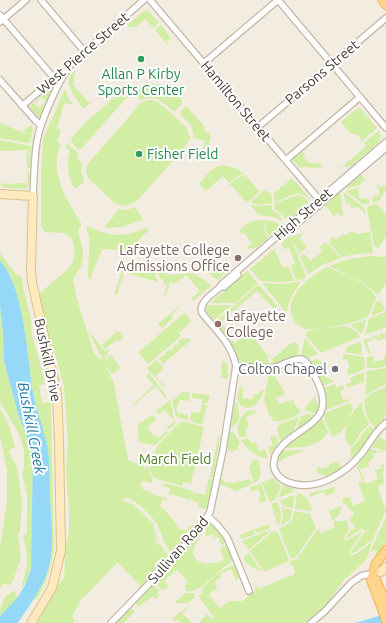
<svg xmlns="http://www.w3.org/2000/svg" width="386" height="623" viewBox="0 0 386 623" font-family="Ubuntu,sans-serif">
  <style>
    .green { fill: #d2eda4 }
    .water { fill: #95d8f8 }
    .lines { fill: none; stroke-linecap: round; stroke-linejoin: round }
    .street-casing { stroke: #c2b6a6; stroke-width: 8 }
    .secondary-casing { stroke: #dbc08d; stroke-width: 10 }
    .primary-casing { stroke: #f1b351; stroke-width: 10 }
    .street { stroke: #fff; stroke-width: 5.5 }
    .secondary { stroke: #ffeabf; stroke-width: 8 }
    .primary { stroke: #ffd58e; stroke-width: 8 }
    .leisure-dot { fill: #2e9e5b; stroke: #fff; stroke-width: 1.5 }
    .education-dot { fill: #8d6e63; stroke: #fff; stroke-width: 1.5 }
    .worship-dot { fill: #6b7280; stroke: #fff; stroke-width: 1.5 }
    .labels { text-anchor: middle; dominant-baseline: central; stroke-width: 4; stroke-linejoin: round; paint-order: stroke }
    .street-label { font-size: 14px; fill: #453b31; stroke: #fff }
    .leisure-label { font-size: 14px; fill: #27864d; stroke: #fff }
    .education-label { font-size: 14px; fill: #785e54; stroke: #fff; text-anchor: end }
    .worship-label { font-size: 14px; fill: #5b616d; stroke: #fff; text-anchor: end }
    .park-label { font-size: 14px; fill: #4a7c1f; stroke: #fff }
    .water-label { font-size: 15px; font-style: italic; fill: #1e7baa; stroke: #fff }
  </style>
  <rect width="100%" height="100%" fill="#f3ece1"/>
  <path class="green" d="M147,9l12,14 -6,5 -8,-9 -9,8h-7l-2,-2z
    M161,25l10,13 -5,4 3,3 -1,1 -13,-16z
    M75,71l-2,14 17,19 -7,5c-5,-11 -24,-26 -8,-38z
    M54,84l1,1 -14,33h-1l-11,-12 5,-3 4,5 8,-6 -4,-5 -6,6 -1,-1 16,-14 -1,-2z
    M149,84c14,0 24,6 33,16v4l-8,8c-10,-9 -19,-19 -33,-12l-7,-6 7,-7z
    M65,89l3,9 6,7 -5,-2 -1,2 -2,-2h-2l-7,26 4,1 -4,12 4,2c-13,26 6,57 20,79v4l-3,1c1,12 9,25 3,38 -2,5 -6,9 -8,14l3,16 15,48 3,10 7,6 6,-5 -2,9 5,-10 11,14 -9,6 -6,-8 8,18 14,76 16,6v2l4,1 5,11 -1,3 -10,-2 -2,5 3,1v3l8,2v2l17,5 -1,1 -4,-1 -3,8 4,2 13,16v3l10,3 2,-4 7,-3 -24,29c-11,-11 -8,-15 -14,-27 -3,-7 -22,-26 -30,-28 -1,0 -5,0 -6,0l2,3 6,2 -1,2 3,-2 22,21 -1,1 6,18h-2l-4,-18 3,20 4,-1 9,13 -30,31v-4l-23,-23 5,-5 -6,5 2,2 -33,34 -1,-1 -11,21 3,6h-39l17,-27 5,-12 6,-6 2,-32 3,-16v-20l-3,-39 2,-30 -4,-55 -26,-89 2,-4c5,-4 9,-8 14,-12 17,-14 25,-19 18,-43l-8,-5 -19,-1 -4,-5v-52l2,-36z
    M122,91l6,5 -47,53h-3l-7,-7c0,-10 41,-42 51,-51z
    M152,100l6,2 26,23 3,3 2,8h2l-6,11 -47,53 -11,6 -11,-2 -27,-25 -3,-6 1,-8 54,-62 4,-2z
    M185,107l3,1 16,18 1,3 -1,1 3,3 1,-1 3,3 -2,11 -3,-1 -1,4 -2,-1 2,-7 -12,-3c2,-12 -7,-17 -13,-24v-2z
    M359,107l18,21 -15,13 -4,-6 -8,-2 -9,-11z
    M0,123l29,12 -6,-4 8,-6 3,5 -1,1 -3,11 -3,1 -27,-5z
    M378,131h1l2,5 -2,5h-2l1,2 -28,24 -17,-1h10l18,-15 5,-5 -2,-3 14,-12 1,2z
    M0,140l31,6 -1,23 -3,-1 -1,-17h2v11l1,-12 -29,1z
    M67,144h1l10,9 -1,5 5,6 -1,7 3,11 -9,7c-7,-10 -9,-26 -5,-38l-5,-4z
    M304,147h2l-4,3 3,4 -2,2 6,7h13l-1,5 -22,-1 -7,-8z
    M218,166c8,-1 20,1 26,8l-6,2 -9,7 -6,-7 -17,15 -7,-7 11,-13z
    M27,170l2,2c1,5 1,13 -3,17l-22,-1 -3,-2 -1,-4 2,2 26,-1z
    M245,175l11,13 4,3 -13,12 -17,-19 9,-7z
    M361,175l4,4 -3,3 -1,3 -15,3z
    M291,179l3,1 17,20v1c-14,-15 -23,-3 -37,2v-10z
    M377,184l4,3 3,-2 2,4 -7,12 -6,2 -1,-5h2v-2l6,-1 -3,-11 -4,1z
    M362,187l-4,2 2,10 6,-1 1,1h2v5h-7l-16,-13z
    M263,191h4l4,3 1,9 -12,2 -10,-2z
    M340,192l3,23 -2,2 -3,-4 -4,3 -9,-11z
    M344,192l19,15 3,6 -2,1 -1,-4h-3l-1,-3 -8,1 -1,-5 -4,1z
    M297,195l5,1 7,6 -20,18h-2l-13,-12v-4z
    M375,204l3,1 8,10v21l-8,13 -4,-4 -7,-36 2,-3z
    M250,205l9,1 13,-1v4l3,2 -1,2h3l6,7v1l-10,-4 -14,-2z
    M135,207l8,13 -22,7 -15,1v-3l8,-9 4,-7 8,1z
    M258,220h5l4,19c-7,6 -12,12 -21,9l6,-5 -8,-10 -2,1 -3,-3 10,-9z
    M264,220l12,2 6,4 -14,11z
    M88,226c20,11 38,12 59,1l1,3 -11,12 -5,9 -30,-2 -12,30 -2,-1c-2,-13 6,-39 -2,-50z
    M351,231l6,3 13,-2 3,21 -16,1 -15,3 -13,-14 3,-7 4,4 7,-7 2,3z
    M304,233l-5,5 8,8 -4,5 -3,-3 2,3 -3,3 -5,-12 -2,-1 14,35 -2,3 -6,1 -2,-1 -5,-12 1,-2 3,-2 -6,-15 -5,1 -3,-6 6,-5z
    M325,243l3,1 13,14 -19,7 -14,9 -8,-18 4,-2 6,7 13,-10 -4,-4z
    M274,249l9,19 4,-2 2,1 5,14 -15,1 -18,-1 -11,-12z
    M0,253l16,21 6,3 2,15 7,26 1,18 7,23 6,25 -6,1 3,18 9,-1v7l3,141c-3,18 -8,32 -16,48l-5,2 15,-29 4,-19 -4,-102 -15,-58 -14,-90 -9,-28 -10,-13z
    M211,255l3,3 -2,2 8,10 7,-6v8l-9,8 -15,-10 -8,-2z
    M371,256l15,1v27l-8,11 -17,-14 -32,-15 20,-7z
    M138,263l15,6 5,13 -34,-10 -7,23 -3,-1 10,-29z
    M327,267c16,7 41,14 49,31l-8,18 -2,2c-15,5 -47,14 -61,11 -6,-2 -11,-7 -13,-13 -7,-20 19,-41 35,-49z
    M156,270l14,5 22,-2 14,8 5,5 -18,15 -2,-2 9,-8 -14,-16 -11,9 -5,-2 -3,10 -2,4 -1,-1 3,-10 -4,-1 1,-4 -3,-1z
    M247,271l10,11v2l-22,19h-25z
    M301,281c-6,11 -14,19 -14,32l-25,-30 22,1z
    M258,285l2,1 17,20 -3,3 -17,-18 -36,31 9,11 -5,2 -11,-12z
    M379,300l7,10 -15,6 5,-14z
    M184,302l-13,14 2,2 -11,10 -4,-4z
    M208,305h24l-18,15 -8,-9v-4z
    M0,306l3,27 1,28 14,52 12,32 3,10 -1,108 -5,18 -6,7c1,-5 3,-9 4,-15 4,-12 1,-25 -2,-37l4,-4v-37l-5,-23 2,-4v-18l-5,-16 -19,-32z
    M386,312v15l-21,8 4,-16z
    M184,313h1l6,9 -12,11 2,3 -33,28 -9,-11v-1z
    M365,320l1,1 -4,13 -12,-9z
    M345,326l11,5 4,6 -39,16 -16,-19 3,-3z
    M88,330l17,21 3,-2 2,2 -8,7z
    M118,331l6,6 -6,5 -2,-2 -11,9 -3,-4z
    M385,332l1,6 -9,3 -1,-3 -9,4 4,12h-2l-6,-14 7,-2 1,1h2l-1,-2 5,-2 1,2h2v-3z
    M245,334l5,5 3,-2 16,20 -2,2 3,6c-9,0 -26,2 -32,-6 -3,-5 -6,-13 -8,-18l2,-1 3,3z
    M183,338l1,2 1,-2 6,2 -28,24 -4,-5 4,-4 2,1 1,-1 -1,-2 5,-4 1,2 2,-2 -1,-2 4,-3 2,1 1,-1 -1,-2z
    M305,338l13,16 -10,4 -7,-3z
    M361,341l1,14 -17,-3 2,-5z
    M295,342l4,5 -2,9 -18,7h-6l-2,-3 20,-17z
    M344,354l20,3 1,12 -18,7 1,-8 2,-1 -3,-7 -5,-2z
    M386,355v11l-9,2h-10v-11l5,-1 3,6 9,-3v-3z
    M316,359l8,4 -2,5 3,9 8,3v2l-11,4 -13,-24z
    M157,360l7,9 -9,7 9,10 12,-9 -13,10 -16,-19z
    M222,361l5,2 1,16 -7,-1z
    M284,368v4l-7,3 -2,3 5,6 5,10 -9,4 3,6 14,-4 2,5 6,6c-5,7 -19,11 -27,10l-5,-7 -5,-14 5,-27z
    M386,368v14l-2,3 -19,10 2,-24z
    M364,372v10l-16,6 -2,-4 6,-2 -2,-4z
    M149,373l18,24 -2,1 -9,-12 -22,19 -1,-1 14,-12v-1l7,-6 -8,-9z
    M335,384l1,4 7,-3 1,4 -4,3 3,8 5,-1 1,2 -26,10v-23z
    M240,386l3,2 -1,10 11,1 1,-5h4l3,-4 3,1c-5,14 -18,26 -27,8z
    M386,386v29l-2,1 1,6 -9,8 -9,-13 -3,-16c5,-10 15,-9 22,-15z
    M183,392l7,1 -1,8 -10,-1v4h-2v9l11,2v4l-2,1 -10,-4 -4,-15z
    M192,393l18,2 -2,8h-6v-4l-10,-1z
    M315,397l4,11 -2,6 -12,-4 1,-4z
    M170,400l5,23 -1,3 -6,3 -2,-1 8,-6 -1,-3 -8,-9 -6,4 -3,-3z
    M235,400c5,10 8,23 -5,27z
    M361,402h1l1,10 6,12 -8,8 -7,12 -4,2c-12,-12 1,-32 11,-44z
    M350,403l3,5c-2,8 -10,28 -20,28l-3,-3 -7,-19z
    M202,404l5,1 -5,20 -10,-3 -2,-4 2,-6 8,1z
    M0,409l8,14 7,24 -6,3 1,5 7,12 5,35 -2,28 -2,5 3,23 -9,25 -2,2 -7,-1 -3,5v-40l7,-47v-32l-7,-34z
    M249,410l9,2 -12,5 3,10 -4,2 2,6 -7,3c-6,-9 0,-23 9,-28z
    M309,414l7,2 -21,17 6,-17z
    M152,415l4,5 -9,7 6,8h1l4,3 8,-7 2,2 -13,12 -16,-3 -1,-18z
    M321,416l7,16c-12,17 -25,15 -44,16l32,-25z
    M299,417l-6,14 -13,11 -3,-13 2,-4 4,-2z
    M182,421l22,6 -13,57 -8,-2 -1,4 -28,-8 -5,-9 -3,-2v-1l5,1c2,-6 3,-13 5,-18 2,-5 21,-24 26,-28z
    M370,426l5,5 -21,29 -3,-4 -1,-8c10,-5 11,-16 20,-22z
    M229,431l5,2 6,10 -2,3v3l-7,3 -5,-5z
    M275,435l4,9 -9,11 -2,-8 5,-2 -3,-8z
    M380,436l6,6v9l-14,-4z
    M218,437l2,1 -7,40 -3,-1z
    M248,438l3,5 4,-1 4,9 6,-2 3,9c-9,1 -22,-9 -27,-18z
    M370,449l14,3 -4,1 -2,-2 -6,4 2,3 -6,4 1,4 -9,3 4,10 -2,1 -5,-14z
    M303,450v1l-16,6 -8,5 -2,-2 5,-9z
    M257,459c3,8 7,20 -3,24l-5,-15 4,-8z
    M334,461l3,1 6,6 -18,10 -1,-4 -5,1 -3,-7 3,-1 2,2 2,-2 1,2 6,-4v-1h2z
    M384,464l-1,11 1,8 -6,3v3l8,21 -14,31h-2l-13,10 -5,3 -1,-2 15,-22 -5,-1 -15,10h-1l6,-9 3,-1 1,-3 -2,-3h-2l-1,-4 2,-2 2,-5 -6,-3 -1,-3 -4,-3 -1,-4 6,-2 1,1h1l3,8 12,-5 -7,-18 6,-2 2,3 12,-5 -3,-9 7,-2 -1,-3z
    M272,478l2,1 7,7 -6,14 -5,2 -8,-19z
    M209,479h4l-3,17 -4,13 -8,-2 1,-4 -8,-3 2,-8 12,3z
    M221,479h3v3l9,1 17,-4 2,5 -16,7 -16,-7z
    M164,483l27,7 1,2 -2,8 -19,-6 -2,5 1,-11 -7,-2z
    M261,484l6,16 -6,3 -3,-5 3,-1 -3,-8 -6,3 -2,-5z
    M283,486l10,2 1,3 -16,7z
    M334,487l1,5 -9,4 -2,-4 -14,5 -1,-2c7,-6 17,-4 25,-8z
    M299,493l8,5 5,13 -17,-2 2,-15z
    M293,495l1,1 -1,12c-6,-1 -11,-2 -13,-7z
    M276,502c6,7 6,17 2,24l-7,-22z
    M281,506l4,3 7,1 -2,10 -9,5 2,-11z
    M341,506l-1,8 -7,7 -4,-10z
    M294,511l16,3 6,14 -20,29 -5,2 -12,-30 12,-7z
    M386,516v27l-9,11 -2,-4 -5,3z
    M336,520l3,2 8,-2 1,4v4l1,2 -6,9 3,2 17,-10 -14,21 2,4 7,-3 12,-10h2l-6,17 -22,20 -15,21 -12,13 -12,9h-106l8,-9 5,5 2,-1 -14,-20 -1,-2 3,-3v-5c10,-8 22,-23 34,-22l5,11 -5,3 -5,-11 -10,4v4l-6,4 2,8 -6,3 -2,3 11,13 9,-7h13l5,-3 5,-6h2l2,-4 -2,-1 3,-2 1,4 14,-5v-1l23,-9 -2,-9h-3l-1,-2 2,-2 6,-2 20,-29 2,-1 2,4 14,-6 -2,-4z
    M210,523l11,8 6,11 -6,3 -2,-7 -2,-1 -2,1 -2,-4 -7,3v-12z
    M268,524l2,4 -13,5 -1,-3 -2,2 1,2 -13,5 -2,-4z
    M202,529c1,12 -16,19 -5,31 6,5 12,4 18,2l-1,2 10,-4 -4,-11 6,-4 7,15c-3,4 -8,6 -12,10 -10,8 -24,24 -35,21v-2l-2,-3 4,-4 -11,-12 -13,11 4,5 -3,4 -1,-1 -2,1 -7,-8 27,-28z
    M272,529l-23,21 -7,-9z
    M273,531l5,1 11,29 -25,11 -14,-21z
    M249,553l12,18c-7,-3 -17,-6 -17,-14z
    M153,584l6,7 -2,2 2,2 -2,2 1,1 -3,1 -2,-3 -15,11 -2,-2v-3z
    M14,591l4,6 -18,19c0,-11 3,-21 14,-25z
    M186,593h8v5l-6,5h-14z
    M187,607l1,1 -6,5 3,3h1l6,7h-11l-3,-4 -2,2 -2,-1h-1l-1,-1z
    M130,608l2,1 3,2 -11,12h-8z"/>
  <path class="water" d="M0,261c24,24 27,96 33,131 3,16 9,32 13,49 5,18 3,39 4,57 1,21 4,43 0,64 -4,22 -20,42 -32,61h-18v-7l18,-19 8,-14 5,-14 2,-114 -3,-10 -12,-32 -14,-52 -1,-28 -3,-27z
    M386,614v9h-31z"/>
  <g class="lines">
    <g class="street-casing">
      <path id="street" d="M41,0l43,51
        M150,0l172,203
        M278,0l108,128
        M0,15l54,63
        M0,22l26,-22
        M204,63l74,-63
        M0,80l36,41 5,4
        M22,106l36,-31 7,-2
        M258,127l128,-109
        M286,160l74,-63
        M33,196c1,-18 1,-37 4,-55 3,-19 23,-64 35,-78l72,-63
        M285,234l101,-86
        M220,287h4l14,-12
        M236,366c12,1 27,3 39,1 8,-2 18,-9 26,-8 6,1 10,11 13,16 30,52 -23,49 -39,81 -1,4 -2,8 -1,12 3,9 10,14 20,16 25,6 52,-11 68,-31 8,-10 13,-22 24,-30
        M208,516l11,11 8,10 22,54
        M111,623l63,-65 30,-36 6,-10 13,-62 13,-84c-5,-24 -20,-35 -34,-53 -4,-11 11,-19 18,-26l2,-3 164,-142
        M311,623l14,-12 26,-28 10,-7 13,-3"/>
    </g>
    <g class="secondary-casing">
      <path id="secondary" d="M0,194l33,2 -2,73 1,13 25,111 2,48 2,110 -9,37 -21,35
        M374,573l7,-1 5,-5"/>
    </g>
    <g class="primary-casing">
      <path id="primary" d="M382,0l4,5
        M386,550l-10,13 -5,17 15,40
        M373,576l2,1 11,27"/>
    </g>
    <use href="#street" class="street"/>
    <use href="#secondary" class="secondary"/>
    <use href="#primary" class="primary"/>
  </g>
  <g class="leisure-dot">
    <circle cx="141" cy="59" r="4"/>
    <circle cx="139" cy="154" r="4"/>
  </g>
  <g class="education-dot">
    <circle cx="238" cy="258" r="4"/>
    <circle cx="218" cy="324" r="4"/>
  </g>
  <circle class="worship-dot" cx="335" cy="369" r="4"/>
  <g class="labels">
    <g class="street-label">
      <text transform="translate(83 53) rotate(-41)">West Pierce Street</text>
      <text transform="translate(322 72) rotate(-40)">Parsons Street</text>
      <text transform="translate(236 101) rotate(50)">Hamilton Street</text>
      <text transform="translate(303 214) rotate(-41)">High Street</text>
      <text transform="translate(48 360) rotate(78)">Bushkill Drive</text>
      <text transform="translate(178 550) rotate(-49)">Sullivan Road</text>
    </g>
    <g class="leisure-label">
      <text x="141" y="74">Allan P Kirby<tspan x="141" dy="16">Sports Center</tspan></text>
      <text x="147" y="154" text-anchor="start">Fisher Field</text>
    </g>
    <g class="education-label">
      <text x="230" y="250">Lafayette College<tspan x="230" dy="16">Admissions Office</tspan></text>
      <text x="226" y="316" text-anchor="start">Lafayette<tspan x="226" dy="16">College</tspan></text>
    </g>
    <g class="worship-label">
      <text x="327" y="369">Colton Chapel</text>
    </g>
    <g class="park-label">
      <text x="175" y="459">March Field</text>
    </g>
    <g class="water-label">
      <text transform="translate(32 428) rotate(79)">Bushkill Creek</text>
    </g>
  </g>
</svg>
